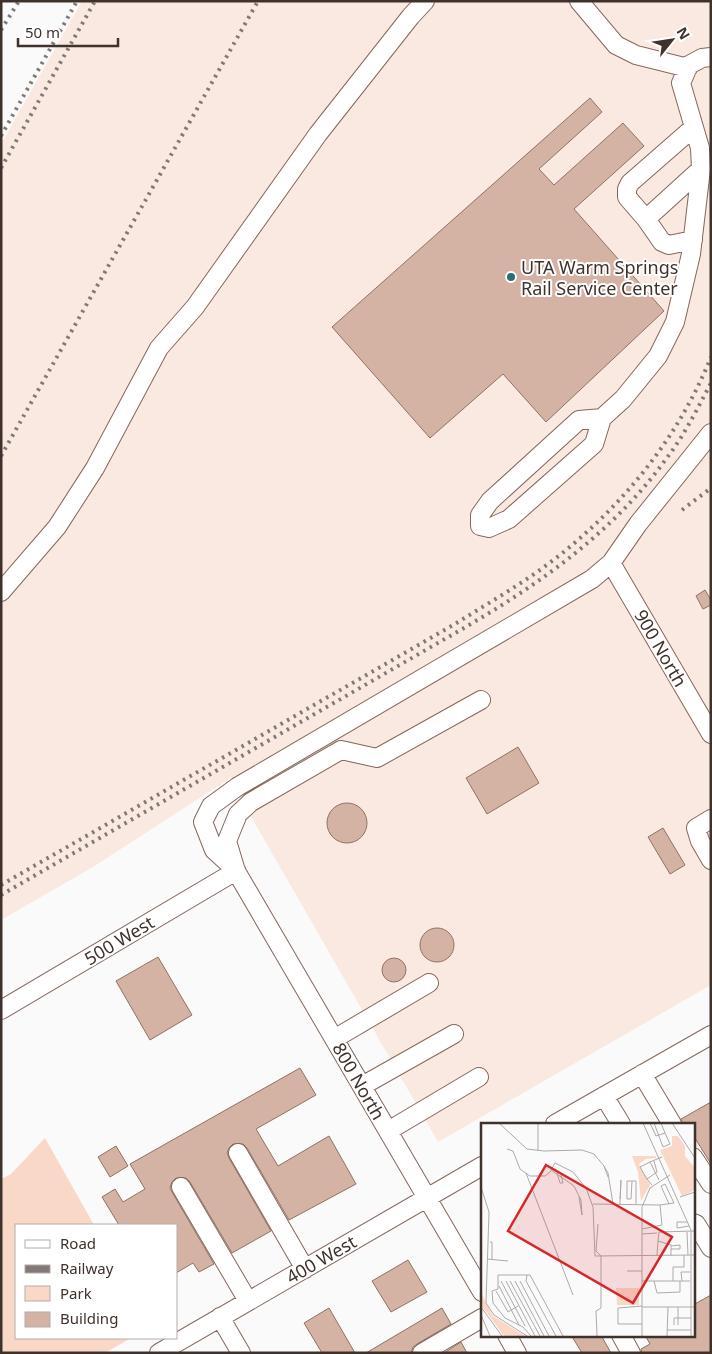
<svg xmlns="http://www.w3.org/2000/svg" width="712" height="1354" viewBox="0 0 712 1354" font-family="'Noto Sans',sans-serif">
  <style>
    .built { fill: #fae9e1 }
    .green { fill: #f9d8c8 }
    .building { fill: #d4b3a4; stroke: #907264 }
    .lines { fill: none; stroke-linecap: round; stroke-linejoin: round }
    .minor-casing { stroke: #85675a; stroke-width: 20 }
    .minor { stroke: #fff; stroke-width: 18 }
    .rail { stroke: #827976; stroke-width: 4; stroke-dasharray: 2.5 5; stroke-linecap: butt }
    .poi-dot { fill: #287273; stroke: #fff; stroke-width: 2 }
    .labels { text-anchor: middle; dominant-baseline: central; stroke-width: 4; stroke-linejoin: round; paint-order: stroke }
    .poi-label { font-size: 18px; fill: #3f322c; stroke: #fff; text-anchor: start }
    .street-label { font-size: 18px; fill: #3f322c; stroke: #fff }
    .inset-road { fill: none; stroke: #afaaa8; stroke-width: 1 }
    .view { fill: #d62828; fill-opacity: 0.15; stroke: #d62828; stroke-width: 2.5 }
    .inset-edge { fill: none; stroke: #3f322c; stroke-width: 2.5 }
  </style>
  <rect width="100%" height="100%" fill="#fafafa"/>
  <path class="built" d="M82,1h629v984l-273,157 -197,-343 -9,-22 -139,90 -92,53v-776z"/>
  <path class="green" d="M45,1138l49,87h-78v113h115l-26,15h-104v-174l10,-5z"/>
  <path class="building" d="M590,98l12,14 -63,57 15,16 69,-62 21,23 -70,63 90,102 -118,111 -43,-48 -73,64 -98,-111z
    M705,590l6,10v5l-8,4 -7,-13z
    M518,747l21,36 -52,31 -21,-36z
    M327 823a20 20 0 1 1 40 0a20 20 0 1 1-40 0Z
    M663,828l22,37 -15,9 -22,-37z
    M420 945a17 17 0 1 1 34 0a17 17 0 1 1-34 0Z
    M158,957l34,58 -42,25 -34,-59z
    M382 970a12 12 0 1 1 24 0a12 12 0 1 1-24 0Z
    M300,1068l16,27 -60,34 22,37 51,-30 27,48 -67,36 -42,-72 -4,-4h-10l-4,4 -2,5 2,5 42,73 -39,22 -42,-71 -4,-4h-10l-4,4 -2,6 2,4 42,72 -15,8 -6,-9 -17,10v-48h-57l-17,-28 13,-8 8,13 22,-13 -15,-25z
    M711,1102v62l-18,-29v-11h-10l-2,-5z
    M116,1146l12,20 -18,11 -12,-20z
    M408,1260l19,32 -36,20 -19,-31z
    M711,1295v58h-69l-1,-4 9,-5 -5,-9h48v-30z
    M329,1308l26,45h-33l-18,-30z
    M442,1308l9,16 -34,20 -4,3 -2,6h-45z
    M571,1335h30l10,18h-29z
    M461,1342l6,11h-23z"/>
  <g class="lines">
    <g class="minor-casing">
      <path id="minor" d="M579,1l37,44 20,10 52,13
        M693,128l-63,55 -3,6v8l19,22 55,-50
        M646,219l16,23 7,3 24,-5
        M602,418l-23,2 -89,81 -10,14v11l9,2 20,-9 85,-75 8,-26 21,-19 35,-43 17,-34 16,-68 10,-85 -1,-21 -19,-65 8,-18 13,-7 9,-1
        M611,563l100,171
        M1,592l56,-65 38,-59 64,-120 36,-41 123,-173 93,-118 14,-15
        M481,700l-104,58 -36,-8 -90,52 -13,12 -11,27 9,30 246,421
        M711,819l-15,9 4,13 11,19
        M236,870l-22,-20 -11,-28 8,-16 26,-19 355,-208 19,-16 27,-39 73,-91
        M1,1010l235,-139
        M334,1039l95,-56
        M642,1074l30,50
        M362,1086l92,-52
        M604,1096l17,28
        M555,1124l156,-89
        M388,1131l91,-54
        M238,1153l67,116
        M693,1157l18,27
        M181,1187l67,114
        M693,1223l3,1 15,24
        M220,1317l21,36
        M507,1335l10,18
        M621,1335l10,18
        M159,1353l323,-187
        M422,1353l60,-35"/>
    </g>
    <use href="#minor" class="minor"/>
    <path class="rail" d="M1,30l18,-29
      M1,136l76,-135
      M1,168l94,-167
      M1,456l257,-455
      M682,510l29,-22
      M1,885l454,-261c35,-22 72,-43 105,-69 66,-53 119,-119 151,-198
      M1,895l468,-270c75,-44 146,-95 197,-166 18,-23 31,-50 45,-76"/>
  </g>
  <circle class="poi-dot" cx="511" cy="277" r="5"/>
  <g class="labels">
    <g class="poi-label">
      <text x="521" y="267">UTA Warm Springs<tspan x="521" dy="21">Rail Service Center</tspan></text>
    </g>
    <g class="street-label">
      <text transform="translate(661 648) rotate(60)">900 North</text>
      <text transform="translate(119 940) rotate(-31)">500 West</text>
      <text transform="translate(359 1081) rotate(60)">800 North</text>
      <text transform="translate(321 1259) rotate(-30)">400 West</text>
    </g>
  </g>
  <g transform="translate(481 1123)">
    <rect width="214" height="214" fill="#fafafa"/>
    <path d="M191,13h6l7,10v10l10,12v22l-13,6 -22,-46 12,-4zM151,33h24v2l-10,1 -7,5 11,21 -9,16 -3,-29zM135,165h23v17h-22zM0,170l12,23 32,20h-21l-23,-31z" fill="#f9d8c8"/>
    <path class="inset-road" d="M18,0l28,26 17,2 38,-1 12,4 10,12M57,0v28M162,0l48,107v106M169,0l6,13 9,-3 -4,-10M173,0l9,24 7,-3 -5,-11M191,0l23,35M26,26l6,2 7,18 10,7h15l6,-5M45,50l47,122M76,50l3,10h3l-2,-8M127,54l-4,-11 4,7 5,31M166,56l-7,-12 10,-5M178,57l-9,-18 12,-5M146,58h5l-1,18h-4zM151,58h4v23M171,62l-5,-6 10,-7 -3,-11M0,64l8,25 -3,91 8,12 33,21M98,74l3,18 -1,-15 -7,-14 -23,-16 4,-7 18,9 13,16 7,19 2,49 100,-1M199,74l15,-5M139,76l1,-19 -1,24M112,81l67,1 14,-2 -9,-19 -4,2 8,18M206,99h-10v6l12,-2M117,101l-2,27 5,5M161,106l20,-4 -2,-20M206,109l1,23M161,111l15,-1M177,118l1,-9 35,-1M9,119h2v18M190,123l9,-1v4h-9M176,132l1,-14 13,4v10M6,136l21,2M146,148h15M46,152l-1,6 30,55M20,158l24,45M25,158l29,55M29,158l30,55M34,158l29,55M39,158l29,55M161,158h48M173,158l3,12 23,-1v-11M192,158v-14h11v-12M201,158l-1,-9h9M18,163l20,39M15,168l12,21 10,-6M161,183l-24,2v16h24M0,184l21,29M161,184h52M197,184v18M0,192l9,21M193,202v-7h17M186,207h24M50,213l-8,-9 -18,-9 -12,-15 -1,-12 6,-2v-14h32l33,61M116,213l-1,-25 5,-3v-52M161,213v-129l8,-19 20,-13M186,213l1,-29"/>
    <path class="view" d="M65,42l126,72 -39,66 -125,-72z"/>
    <rect width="214" height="214" class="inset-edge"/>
  </g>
  <rect width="712" height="1354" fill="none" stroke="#3f322c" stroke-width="5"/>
  <rect x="15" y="1224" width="162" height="115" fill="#ffffff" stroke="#b2adab"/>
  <rect x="25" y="1240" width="25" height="8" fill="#ffffff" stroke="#b2adab"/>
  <text x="60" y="1249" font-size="15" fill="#3f322c">Road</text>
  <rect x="25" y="1265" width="25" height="8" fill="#827976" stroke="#b2adab"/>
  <text x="60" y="1274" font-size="15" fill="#3f322c">Railway</text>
  <rect x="25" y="1286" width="25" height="15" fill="#f9d8c8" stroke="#b2adab"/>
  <text x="60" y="1299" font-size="15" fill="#3f322c">Park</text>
  <rect x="25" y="1312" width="25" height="15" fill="#d4b3a4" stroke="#b2adab"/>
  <text x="60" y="1324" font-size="15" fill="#3f322c">Building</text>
  <g transform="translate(672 40) rotate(60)" stroke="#ffffff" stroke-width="4" paint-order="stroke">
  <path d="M0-4L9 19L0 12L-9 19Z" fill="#3f322c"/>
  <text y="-8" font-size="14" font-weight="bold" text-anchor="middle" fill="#3f322c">N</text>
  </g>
  <path d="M18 38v8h100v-8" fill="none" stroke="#3f322c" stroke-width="2.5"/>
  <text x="25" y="38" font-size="15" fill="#3f322c" stroke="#ffffff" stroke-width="4" paint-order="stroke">50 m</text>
</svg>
